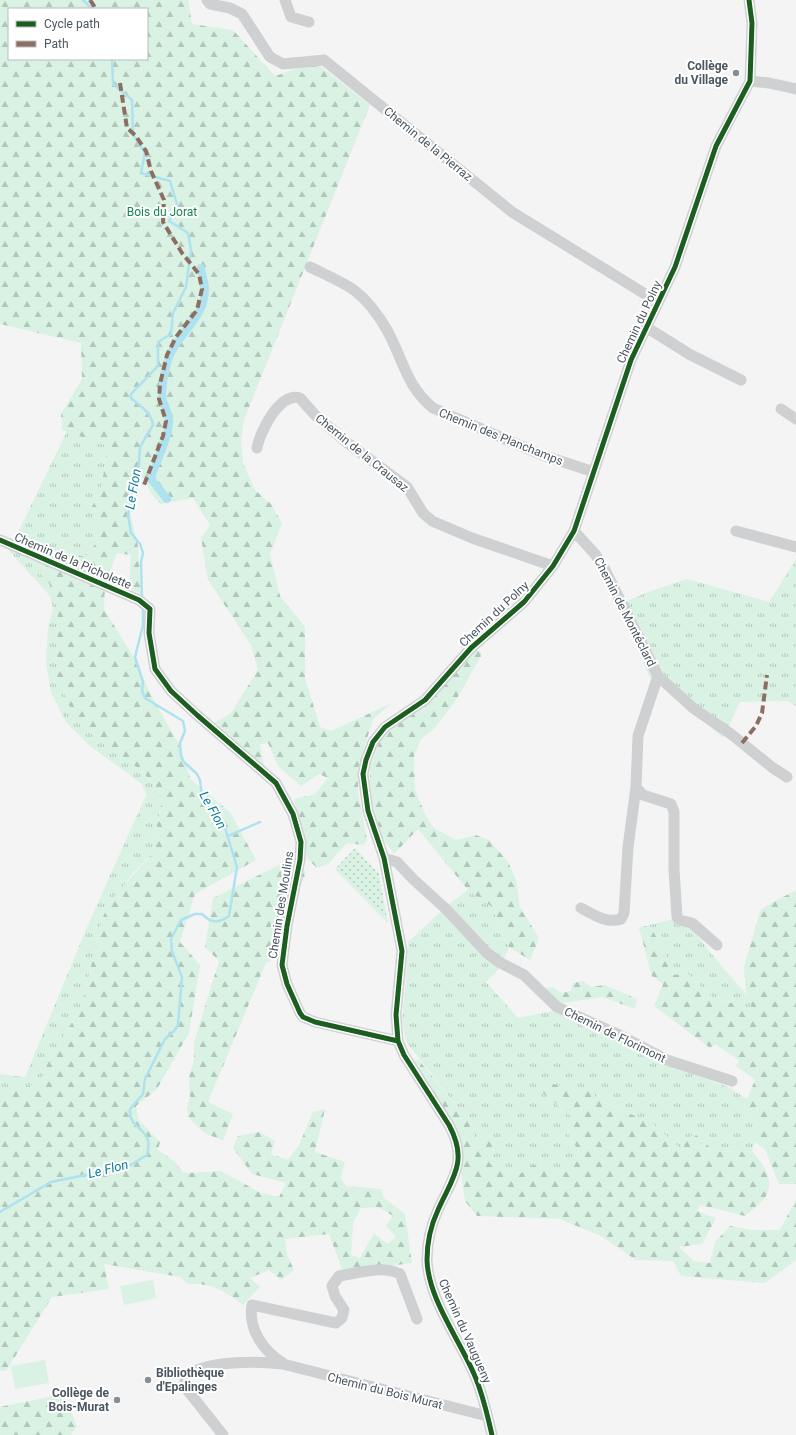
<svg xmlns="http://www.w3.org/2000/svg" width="796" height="1435" viewBox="0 0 796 1435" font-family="Roboto,sans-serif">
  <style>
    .grass { fill: url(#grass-tufts) }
    .forest { fill: url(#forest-firs); fill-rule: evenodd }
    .park { fill: url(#park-dots) }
    .pitch { fill: #d9f2e3 }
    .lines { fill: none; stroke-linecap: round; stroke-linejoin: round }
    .stream { stroke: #aee2f0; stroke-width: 2.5 }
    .canal { stroke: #aee2f0; stroke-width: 8 }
    .minor { stroke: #ced0d2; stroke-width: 11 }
    .quiet { stroke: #8d6e63; stroke-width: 4; stroke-dasharray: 8 4; stroke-linecap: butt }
    .cycleway-casing { stroke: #fff; stroke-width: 8 }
    .cycleway { stroke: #1b5e20; stroke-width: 5 }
    .poi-dot { fill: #868d94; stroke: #fff; stroke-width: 1.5 }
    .labels { text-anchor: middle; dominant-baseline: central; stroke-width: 4; stroke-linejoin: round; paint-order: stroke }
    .poi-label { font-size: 12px; font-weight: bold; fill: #4a5661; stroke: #fff; text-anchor: end }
    .street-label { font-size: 12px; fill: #4a5661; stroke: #fff }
    .park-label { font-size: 12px; fill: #17864f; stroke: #fff }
    .water-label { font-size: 13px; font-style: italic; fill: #0c7c9b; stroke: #fff }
  </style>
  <defs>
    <pattern id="grass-tufts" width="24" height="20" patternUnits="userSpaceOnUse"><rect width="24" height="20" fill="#d9f2e3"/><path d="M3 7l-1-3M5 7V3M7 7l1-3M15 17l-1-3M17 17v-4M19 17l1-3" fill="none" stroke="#b2c7bb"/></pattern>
    <pattern id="forest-firs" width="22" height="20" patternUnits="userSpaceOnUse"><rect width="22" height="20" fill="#d9f2e3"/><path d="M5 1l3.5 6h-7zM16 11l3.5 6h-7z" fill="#b2c7bb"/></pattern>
    <pattern id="park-dots" width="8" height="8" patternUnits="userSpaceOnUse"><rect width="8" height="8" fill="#d9f2e3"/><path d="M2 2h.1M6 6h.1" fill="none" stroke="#b2c7bb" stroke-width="1.8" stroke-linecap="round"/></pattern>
  </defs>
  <rect width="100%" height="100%" fill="#f4f4f4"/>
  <path class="grass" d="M67,431l41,15 -7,43 -9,18 9,30 -16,20 -40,-11 -16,15c13,12 26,23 29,41l-1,74 35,58 50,37 14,16 5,18 -10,50 -20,20 -29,44 -21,90 -20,30 -14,26 -3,10 -8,8 -17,8 -19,-1v-16l25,3 63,-152 58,-130 -4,-11 -52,-38 -24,-24 -15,-30 -5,-30 2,-35 5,-18 -3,-13 -49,-54 10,5z
    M796,559v147l-8,-5 -48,1 -17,36 -74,-62 -29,-72 28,-12 39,-13 82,23z
    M468,890l23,16 18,41 -9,21 -14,14 32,36 39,-8 57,27 38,22 76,28 19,12 -5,12 19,14 -9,26 -37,1 -21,-19 -14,16 -27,-25 -56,-25 -6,-8 -52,-1 32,26 -3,17 11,19 -8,21 -37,-8 -14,9 -31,-11 -15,-27 -7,-17 -61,-77 -4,-22 4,-40 2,-38 41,-38z
    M674,919l2,6 15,2 23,30 32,37 8,15 -13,-1 -8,-5 -16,-1 -30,-29 -14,2 -11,-29 -13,-21z"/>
  <path class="forest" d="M0,0h188l4,24 41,6 42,46 40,-14 55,43 -126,315 -3,20 2,23 12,27 16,14 11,19 -12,31 10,42 25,31v51l15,49 11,4 61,-28 -19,16 -15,49v23l9,49 -3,5 -17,-2 -19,21 -11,4 -10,-10 -13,-59 21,-5 13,-16 -9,-4 -18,12 -23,-20 -10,-23 -8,1 4,22 -49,-44 16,-9 27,-43 -7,-25 -43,-65 -7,-42 9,-13 -17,-27 -32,6 -8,-8 -11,-19 -12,35 8,34 3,48 -12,-6 2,-33 -14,-2 -12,31 -1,25 30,49 18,39 28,49 11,34 39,32 26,48 -61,34 -15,48 20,23 -11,68 -32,56 -21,17 2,13 22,23 -2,8 16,11 10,12 37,-2 40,22 18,4 7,-14 -34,-9 -19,-26 5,-12 21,-4 16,9 -4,13 17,6 11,-15 14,-33 12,-3 -10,43 30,10 -4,16 5,8 35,3 3,9 21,16 7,49 -51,7 -16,7 -16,-43 -44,5 2,16 7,15 -13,10 -12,-10 -19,8 10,9 -17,18c-17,-13 -32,-23 -55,-21l-8,-7 -76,-13 5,25 -57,8 -46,74h-6v-281l19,1 17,-8 8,-8 3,-10 14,-26 20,-30 21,-90 9,-19 40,-45 10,-50 -5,-18 -14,-16 -40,-28 -21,-19 -9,-12 -15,-36 1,-73c-4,-25 -27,-31 -31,-50l7,-6 11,-1 40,11 16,-20 -9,-30 9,-18 7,-43 -46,-16 -1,-16 21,-35 -1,-36 -81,-19zM9,9h138v50h-138zM378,1207l15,9 -7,10 10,11 -9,7 -13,-11 -14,25 -9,-3 2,-32 8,-15z
    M477,650l4,2v4l-25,44 -22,29 -13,10 -7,17 1,34 10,24 9,14 22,12 20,-5 13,5 19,22 8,18 4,27 19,31 -9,22 -21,-13 -18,-41 -23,-16 -50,-61 -24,25 -13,-18 -8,-26 -3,-22v-21l11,-29z
    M291,859l15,13 -17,48 -6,34 -17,9 -58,139 25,12 -10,27 -20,-9 -15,-15 -1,-9 3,-11 -1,-20 5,-17v-18l25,-81 -14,-14 8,-49z
    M796,890v294h-17l-14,-35 -10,-7 6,-17 -19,-14 13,-31 -19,-14 3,-6 -24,-16 -5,4 -56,-42 9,-22 -11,-8 -13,-48 10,-3 13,21 11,29 14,-2 30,29 16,1 8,5 12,1 -7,-15 -2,-28 17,-57z
    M583,981l8,6 14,-2 32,14 -2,10 -33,-12 -45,7 -17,-15 13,-2 8,6 10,-2 2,-8z
    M418,1059l49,60 7,17 19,7 -4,20 31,11 13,-9 38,8 8,-21 -11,-19 3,-17 -32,-26 2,-8 50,9 6,8 56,25 27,24 14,-15 21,19 37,-1c11,12 23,29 14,45 -5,8 -15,14 -21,20l-45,-11 -3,6 19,7 -14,26 -23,3 15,14 16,2 5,-21 15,-16 22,4h28l16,-31v61l-31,23 -84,-7 -8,-15 -37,-1 -35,-24 -41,-17 -83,-3 -12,-15 -8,-58 -45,-80z
    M63,1394l14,32 -6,9h-71v-28z"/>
  <path class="park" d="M355,848l24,26 9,49 -53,-54z"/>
  <path class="pitch" d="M153,1280l3,18 -32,7 -4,-19z
    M45,1360l4,23 -34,6 -4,-23z"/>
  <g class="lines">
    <path class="stream" d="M83,0l9,9
      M112,59l1,25 19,16 1,34 12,19 -4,20 29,8 7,23 -8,17 19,12 3,17 -5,37 -13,26 -2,21 -13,8v24l-27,28v4c9,8 20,14 22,27l-13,22 -1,17 -11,51 3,18 9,11 3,9 -2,9 1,37
      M228,836l32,-14
      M0,1212l51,-30 78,-16 18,-11c8,-29 -19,-23 -17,-46l13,-15 2,-15 20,-40 9,-8 4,-6 4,-48 -10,-26 -1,-12 10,-19 14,-6h7c9,9 16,10 27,2l8,-49 -12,-39 -23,-31 -2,-17 -3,-6 -13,-12 -3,-6 -1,-13 5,-12 -2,-10 -38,-23 -3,-7 1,-9 -8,-25 8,-32v-17"/>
    <path class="canal" d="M167,499l-16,-20c5,-19 16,-36 18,-55 1,-9 -4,-16 -6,-24 -3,-9 3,-36 7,-45 10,-23 35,-38 35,-66 0,-6 -3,-14 -4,-21"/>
    <path class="minor" d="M207,0l3,4 20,4 12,6 28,43 13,7 41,-4 188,152 146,90
      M285,0l6,17 18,5
      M749,0l3,23 -2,58
      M750,81l19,2 27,6
      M310,267c14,7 31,14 44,23 13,10 25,26 33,40 16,29 19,56 46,78l109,47 52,17
      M646,327l43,27 52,26
      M781,409l15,10
      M257,448c3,-17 23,-56 43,-50l15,17 30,26 62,46 16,26 9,8 40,17 81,28
      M574,531l21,23 9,14 54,108 35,32 38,26 42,34 14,9
      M736,531l60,16
      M0,540l139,60 11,9 -1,24 6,36 16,22 26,24 79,68 17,31 8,28 -1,18 -13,66 -5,39 5,19 13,29 3,4 12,5 83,19
      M636,787l7,8 28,9 3,8v57l3,48 2,3 13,3 25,22
      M384,858l13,4 16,17 34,31 40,43 12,9 25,13 33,32 58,26 52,27 65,21
      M581,908c11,6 26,16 40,11l3,-6 4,-66 8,-60 2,-51 20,-60
      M283,1363c-20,-12 -35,-34 -31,-58l84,18 6,-5 2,-8 -9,-14 -3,-10 7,-10c19,-3 43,-11 61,-2l17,45
      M223,1435l-38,-48v-10c20,-17 72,-16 98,-13l204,52
      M492,1435c-5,-21 -9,-41 -18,-61 -15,-35 -46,-76 -47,-114 0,-17 4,-35 11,-50 14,-32 31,-48 11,-85l-45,-70 -6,-14 -2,-26 6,-64 -18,-93 -16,-47 -5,-37 3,-14 7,-18 12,-15 40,-27 46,-52 53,-46 29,-36 21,-35 57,-171 44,-93 41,-121 34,-65"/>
    <path class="quiet" d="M90,0l6,9
      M120,83l7,45 8,7 11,16 5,20 13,29 -1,22 19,31 17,21 3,15 -5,21 -21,27 -9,18 -7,29 -1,15 7,22 -3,15 -19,49
      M742,743l14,-17 6,-13 5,-38"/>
    <g class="cycleway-casing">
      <path id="cycleway" d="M0,540l139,60 11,9 -1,24 6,36 16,22 26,24 79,68 17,31 8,28 -1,18 -13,66 -5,39 5,19 13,29 3,4 12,5 83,19
        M492,1435c-5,-21 -9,-41 -18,-61 -15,-35 -46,-76 -47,-114 0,-17 4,-35 11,-50 14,-32 31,-48 11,-85l-45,-70 -6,-14 -2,-26 6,-64 -18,-93 -16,-47 -5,-37 3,-14 7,-18 12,-15 40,-27 46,-52 53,-46 29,-36 21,-35 57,-171 44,-93 41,-121 34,-65 2,-58 -3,-23"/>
    </g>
    <use href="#cycleway" class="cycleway"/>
  </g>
  <g class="poi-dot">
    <circle cx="736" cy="73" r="4"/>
    <circle cx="148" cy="1380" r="4"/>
    <circle cx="117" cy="1400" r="4"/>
  </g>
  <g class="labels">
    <g class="poi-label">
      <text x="728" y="66">Collège<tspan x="728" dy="14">du Village</tspan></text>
      <text x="156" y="1373" text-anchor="start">Bibliothèque<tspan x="156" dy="14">d'Epalinges</tspan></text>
      <text x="109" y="1393">Collège de<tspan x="109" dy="14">Bois-Murat</tspan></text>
    </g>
    <g class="street-label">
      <text transform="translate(428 144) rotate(39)">Chemin de la Pierraz</text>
      <text transform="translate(639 322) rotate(-65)">Chemin du Polny</text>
      <text transform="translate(501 437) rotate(22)">Chemin des Planchamps</text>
      <text transform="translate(362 453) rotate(39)">Chemin de la Crausaz</text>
      <text transform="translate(73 561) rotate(23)">Chemin de la Picholette</text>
      <text transform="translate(625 612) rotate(63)">Chemin de Montéclard</text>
      <text transform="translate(494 614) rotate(-43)">Chemin du Polny</text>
      <text transform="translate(281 905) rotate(-81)">Chemin des Moulins</text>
      <text transform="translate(615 1035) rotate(26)">Chemin de Florimont</text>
      <text transform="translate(465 1331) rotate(66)">Chemin du Vaugueny</text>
      <text transform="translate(385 1391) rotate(14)">Chemin du Bois Murat</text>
    </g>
    <g class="park-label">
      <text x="162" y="212">Bois du Jorat</text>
    </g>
    <g class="water-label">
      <text transform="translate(133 489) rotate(-80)">Le Flon</text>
      <text transform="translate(213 810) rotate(60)">Le Flon</text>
      <text transform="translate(108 1169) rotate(-14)">Le Flon</text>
    </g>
  </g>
  <rect x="8" y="8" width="140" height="52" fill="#ffffff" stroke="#b7bbc0"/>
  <rect x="16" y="21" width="20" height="6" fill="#1b5e20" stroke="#b7bbc0"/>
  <text x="44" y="28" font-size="12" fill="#4a5661">Cycle path</text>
  <rect x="16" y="41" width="20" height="6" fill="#8d6e63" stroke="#b7bbc0"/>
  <text x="44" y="48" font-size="12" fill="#4a5661">Path</text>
</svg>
